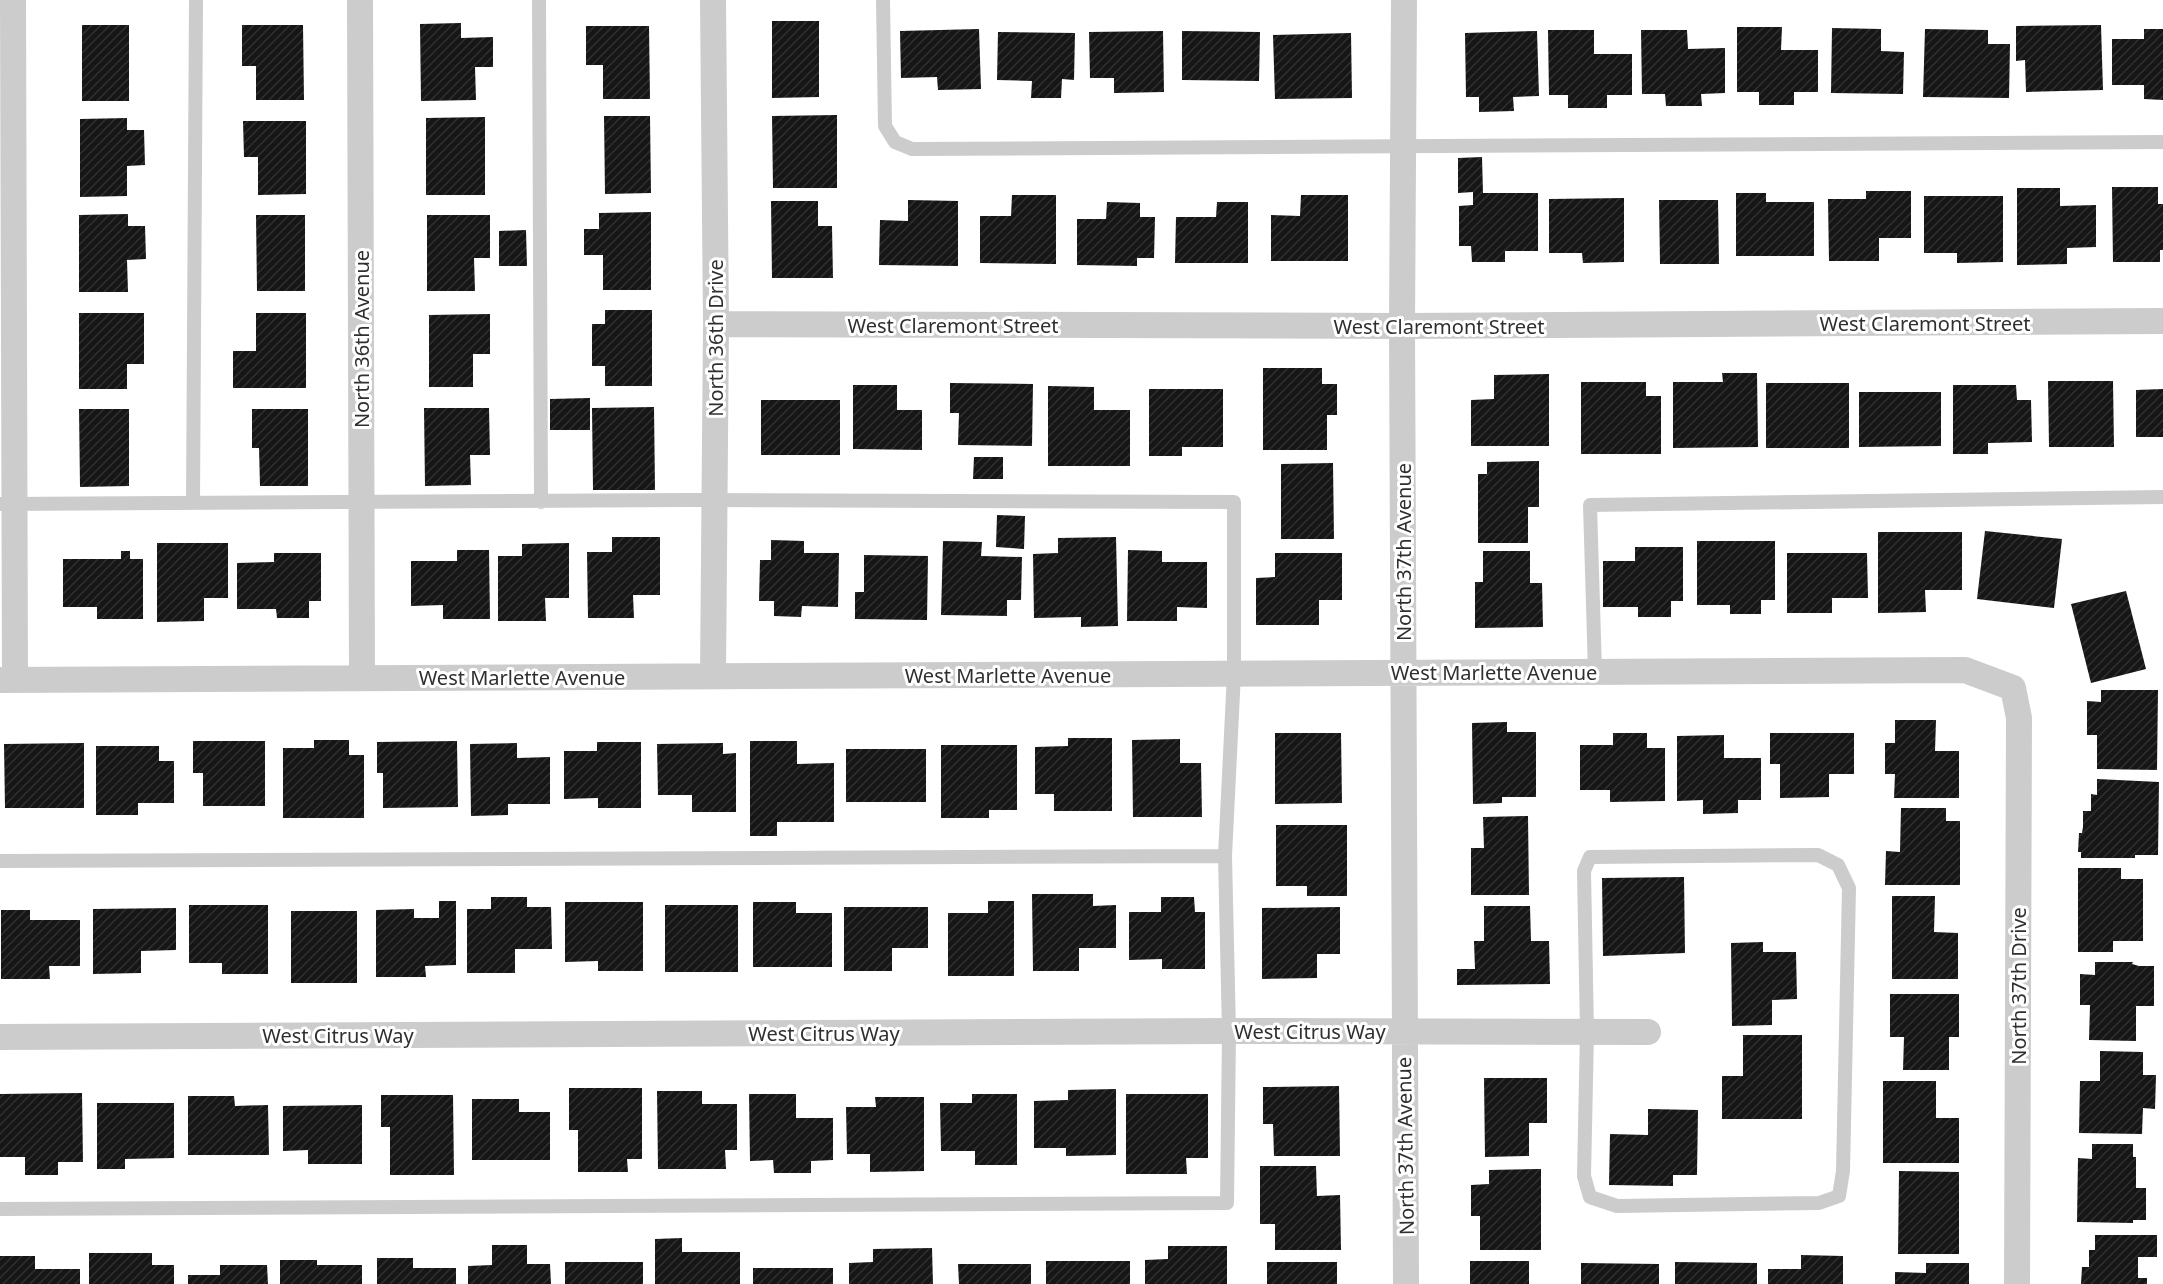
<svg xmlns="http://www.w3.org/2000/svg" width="2163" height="1284" viewBox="0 0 2163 1284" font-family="'Noto Sans',sans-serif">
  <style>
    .building { fill: url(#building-hatch) }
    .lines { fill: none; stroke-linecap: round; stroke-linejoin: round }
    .lane { stroke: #ccc; stroke-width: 14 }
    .street { stroke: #ccc; stroke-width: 26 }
    .labels { text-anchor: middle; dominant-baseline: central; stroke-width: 6; stroke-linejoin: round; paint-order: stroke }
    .street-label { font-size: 20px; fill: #2f2f2f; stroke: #fff }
  </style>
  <defs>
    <pattern id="building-hatch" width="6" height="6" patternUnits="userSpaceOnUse" patternTransform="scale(1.5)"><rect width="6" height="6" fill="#161616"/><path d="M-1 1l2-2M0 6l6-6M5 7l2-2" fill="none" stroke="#303030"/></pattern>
  </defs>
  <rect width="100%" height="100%" fill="#fff"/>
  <path class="building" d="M772,21h47v76l-47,1z
    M461,23v15l32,-1v30h-18l1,33 -55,1 -1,-77z
    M82,25h47v76h-47z
    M242,25h61l1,75h-48v-34h-14z
    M2101,25l2,65 -77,2 -1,-32 -9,1v-35z
    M586,26h63l1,73h-47v-34h-17z
    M1737,27h45l-1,23h37v42h-24v13h-35v-13h-22z
    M1832,28l49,1v22l23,1 -1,42 -72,-1z
    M979,29l2,60 -43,1 -1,-13 -36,1 -1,-47z
    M1925,29l63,1v14h22l-1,54 -86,-1z
    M2144,29h19v71l-19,-1v-14h-32v-46h32z
    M1548,30h46v24h38v41h-25v13h-39v-13h-19z
    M1641,30h46l1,19 37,-1v45l-24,1 1,12h-36l-1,-12h-23z
    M1163,31l1,61 -50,1v-15h-24l-1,-46z
    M1182,31l78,1 -1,49 -77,-1z
    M1537,31l2,65 -26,1 1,14 -35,1v-15h-13l-1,-64z
    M998,32l77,1 -1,47 -12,-1 -1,19h-30l1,-17 -35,-1z
    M1351,33l1,65 -77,1 -2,-64z
    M837,115v73h-64l-1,-72z
    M604,116h46l1,77 -46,1z
    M485,117v78h-59v-77z
    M127,118v12h17l1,35 -18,1v30l-47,1v-78z
    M243,121h63v73l-48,1v-38h-14z
    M1482,157l1,36h55v58h-33v11h-33l-1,-16h-12v-40l14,-1v-13l-15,1v-35z
    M2112,187h46v17h5v46h-3v12h-47z
    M2017,188h43v18l36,-1v42l-29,1v16l-50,1z
    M1866,191h45v47h-32v23h-50l-1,-62h38z
    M1736,193h30v9h48v54h-78z
    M1012,195h44v69l-76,-1v-47h31z
    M1301,195h47v66h-77v-46l29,1z
    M1924,196h79v66l-46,1v-10h-33z
    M1624,198v64l-41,1 -1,-10h-33v-54z
    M908,200l50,1v65l-79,-1 1,-45 28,1z
    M1659,200h59l1,64h-59z
    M771,201h47v25h14l1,52h-61z
    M1107,202l33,1v14h15l-1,41h-17v8l-60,-1v-46h29z
    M1217,202h31v61h-73l1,-46h40z
    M651,212v78h-48v-35h-19v-26h15v-16z
    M128,214v12h17l1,33 -19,1 1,32h-49v-77z
    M256,215h49v76h-48z
    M427,215h63v43h-16l1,33h-48z
    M526,230l1,36h-28v-35z
    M605,310h47v76h-47v-20h-13v-42h13z
    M79,313h65v51h-17v25h-48z
    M256,313h50v75h-73v-37h23z
    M490,314v40h-17v33h-44v-72z
    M1263,368h59v16h15v31h-10v35h-64z
    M1722,373h35l1,74 -85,1v-66h50z
    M1549,374v72h-78v-46l23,-1v-24z
    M2048,381h65l1,66h-65z
    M1581,382h65v14h15v58h-80z
    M950,383l83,1 -1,62 -74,-1 1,-32h-9z
    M1766,383h83v65h-83z
    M853,385h44v25h25v40l-69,-1z
    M1953,385h63l1,15h14l1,42 -44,1v11h-35z
    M1048,386l46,1v23h36v56h-82z
    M1149,389h74v58h-41v9h-33z
    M2163,389v48h-27v-47z
    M1859,392h82v54l-82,1z
    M590,398v32h-40v-31z
    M761,400h79v55h-79z
    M654,407l1,83h-62l-1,-82z
    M424,408h65l1,47h-20l1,30 -46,1z
    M79,409h50v77l-49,1z
    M252,409h56v77h-48l-1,-38h-7z
    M974,457h29v22h-30z
    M1539,461v46h-11v36h-50v-69h9v-12z
    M1333,463l1,76h-53v-75z
    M997,515l28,1 -1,33 -28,-2z
    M1985,531l77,8 -8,69 -77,-9z
    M1878,532h84v58h-37l1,22 -48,1z
    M612,537h48v58h-27l1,23h-46l-1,-66h25z
    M1116,537l2,89 -37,1v-10l-47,1 -1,-64 25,-1v-15z
    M771,540l33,1v12h35l-1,54 -36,-1 -1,11 -27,-1v-15h-15l1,-41h11z
    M943,541l39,1 -1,14 41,1 -1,43h-14v16l-66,-1z
    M1697,541h78v59h-14v14h-31v-9h-33z
    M157,543h71v55h-24v23l-47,1z
    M569,543v55h-24l1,23h-48v-65h24v-12z
    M1635,547h48v54h-12v16h-33v-10h-35v-46h32z
    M457,550h32l1,69h-47v-14l-32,1v-45h46z
    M1128,550l34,1v11h45v46l-30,-1v14h-50z
    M121,551h9v8h13v60h-46v-12h-34v-48h58z
    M1483,551h47v32h12l1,44 -68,1v-46h8z
    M274,553h47v48h-12v17h-32l-1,-9h-39v-46l37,-1z
    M1275,553h67v47h-23v25h-63v-47l19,-1z
    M1787,553h80l1,45h-36v15h-45z
    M864,555l64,1 -1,64 -72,-1v-27h9z
    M2126,591l20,78 -55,14 -20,-79z
    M2101,690h57l-1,80 -60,-1v-34h-10v-34l14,1z
    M1895,720h41l-1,31h24v47h-65l1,-24h-10v-31h10z
    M1507,722v10h29v65h-34v6l-29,1 -1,-81z
    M1275,733h66l1,70 -67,1z
    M1613,733h34v15h18v53l-55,1v-12h-30v-45h33z
    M1770,733h84v41h-25v23l-49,1v-34h-10z
    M1724,735v23h37v42h-23v13l-35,1v-14l-26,1v-65z
    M1068,738h44v73h-58v-17h-19v-47l33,-1z
    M1180,739v24h21l1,54h-69l-1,-77z
    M314,740h35v15h15v63h-81v-70h31z
    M193,741h72v65h-62v-33h-10z
    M457,741l1,66 -75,1v-35h-6v-31z
    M750,741h47v23l37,-1v59h-57v14h-27z
    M597,742h44v66h-43v-10l-34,1v-48h33z
    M84,743v65h-79l-1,-64z
    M517,743v15l33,-1v47h-42v11l-37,1 -1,-72z
    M723,743v11l13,-1v59h-44v-17h-34l-1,-51z
    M941,745h76v65h-28v8h-48z
    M96,746h63v15h15v42h-36v12h-42z
    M846,749h80v53h-80z
    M2097,779l62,3 -1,73h-23v3h-54v-6h-3l1,-19h3l1,-6v-16h8v-17l6,1z
    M1901,808h45v13h14v64h-75l1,-34 14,1z
    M1528,816l1,79h-58v-47h13l-1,-31z
    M1276,825h71v71h-40v-10h-31z
    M2078,868h43v11h22v62h-30v11h-35z
    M1684,877l1,76 -82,3 -1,-78z
    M1032,894h61v12l23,-1v43h-37v23h-46z
    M1892,896h43l-1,36 24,1v46h-66z
    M491,897h36v10h24l1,42h-37v24h-48v-64h24z
    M1161,897h33l1,15h10v57h-43v-10l-33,1v-48h32z
    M439,901h17v64l-31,1 1,11h-50v-67l38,-1v9h25z
    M988,901h26v75h-66v-63h40z
    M565,902h78v69h-45v-10l-33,1z
    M753,902h43v11h36v54h-79z
    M189,905h79v69h-46v-11h-33z
    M665,905h73v67h-73z
    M1484,906h46l1,35h18l1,43 -93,1v-16h18l-1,-28h10z
    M844,907h84v41h-36v23h-48z
    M1340,907v47h-23v24l-55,1v-71z
    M176,908v42l-35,1v22l-48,1v-65z
    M1,910h29v10h50v46h-31l1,13h-49z
    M291,911h66v72h-66z
    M1763,942v10h33l1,47 -25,1v25l-40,1 -1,-83z
    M2095,962h38l-1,2 7,2h15v40h-18v35l-47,-1 1,-35h-10v-31l15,1z
    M1890,994h69v43h-10v33h-46l1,-33h-14z
    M1743,1035h59v84h-80v-43h21z
    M2100,1051l43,1v23h13l-1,34 -12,-1 -1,26 -63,-1 1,-52h20z
    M1484,1078h63v45h-18v33l-44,1z
    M1883,1081h53v37h23v45h-76z
    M1339,1086l1,70h-66l-1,-32h-10v-37z
    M569,1088h73v71h-15l1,13h-50v-42h-9z
    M1116,1089v66l-50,1v-8h-32v-47l34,-1v-10z
    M657,1091h45v13h35v46h-12l1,19h-68z
    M82,1093l1,69h-25v13h-33v-18h-25v-63z
    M749,1094h47v24h37v42l-22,1v12h-37l-1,-13 -23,1z
    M972,1094h45v71h-42v-14h-34l-1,-48h32z
    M1126,1094h82v64h-22l1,16h-61z
    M381,1095h72l1,80h-64v-48h-9z
    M188,1096h46l1,10 33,-1 1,50h-81z
    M875,1097h49v74l-54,1v-18h-23l-1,-47h30z
    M472,1099h47v13h31v48h-78z
    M97,1103h77v55l-49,1v10h-28z
    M362,1105v59h-54v-14l-25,1v-45z
    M1648,1109l50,1 -1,65h-24v11l-64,-1 1,-51 38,1z
    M2092,1144h41v13h3v31h10v32h-13v3l-56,-1 1,-64 14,1z
    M1260,1166h56l1,30 23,-1 1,55h-66v-26h-15z
    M1541,1169v81h-61v-34h-9v-31l18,-1v-14z
    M1899,1171l60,1v82h-61z
    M2095,1235h62v22h-19v21h9v6h-66l1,-17h7v-17h6z
    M682,1238v14h58v32h-85v-45z
    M492,1245h35v19h23l1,20h-83v-18l24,-1z
    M1168,1246h59v38h-82v-24l23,-1z
    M932,1248l1,36h-84v-21l24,-1v-13z
    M89,1253h63v12h22v19h-85z
    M1801,1255l42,1v28h-75v-15h33z
    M0,1256h35v13h45v15h-80z
    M377,1258h36v10h43v16h-79z
    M280,1260h37v5h45v19h-82z
    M1046,1261h84v23h-84z
    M1470,1261h59v23h-59z
    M565,1262h78v22h-78z
    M1267,1262h70v22h-70z
    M1675,1262l82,1v21h-82z
    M1581,1263l78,1v20h-78z
    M1926,1263h43v21h-74v-12l31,1z
    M958,1264h73v20h-72z
    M220,1265h47l1,19h-80v-9h32z
    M753,1268h80v16h-80z"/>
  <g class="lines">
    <path class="lane" d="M539,0l2,502
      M883,0l2,126 10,16 17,7 1251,-7
      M193,503l3,-503
      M0,504l687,-4 547,2v171l-9,183 4,175 -2,172 -1227,6
      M1595,671l-5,-166 573,-8
      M1818,855l20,10 11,23 -6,283 -4,25 -20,7 -202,3 -27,-9 -6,-21 3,-144 -3,-161 6,-14z
      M0,861l1225,-5"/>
    <path class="street" d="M13,0l2,680
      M360,0l2,678
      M713,0l3,324 -3,352
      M1404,0l-2,326 4,958
      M716,324l686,2 761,-5
      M0,680l1965,-10 48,18 6,30 -2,566
      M0,1037l1229,-6 419,1"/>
  </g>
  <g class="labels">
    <g class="street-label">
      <text x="1925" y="323">West Claremont Street</text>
      <text x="953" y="325">West Claremont Street</text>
      <text x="1439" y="326">West Claremont Street</text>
      <text transform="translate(715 338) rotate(-90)">North 36th Drive</text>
      <text transform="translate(361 339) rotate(-90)">North 36th Avenue</text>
      <text transform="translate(1403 552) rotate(-90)">North 37th Avenue</text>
      <text x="1494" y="672">West Marlette Avenue</text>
      <text x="1008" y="675">West Marlette Avenue</text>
      <text x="522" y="677">West Marlette Avenue</text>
      <text transform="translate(2018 986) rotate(-90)">North 37th Drive</text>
      <text x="1310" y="1031">West Citrus Way</text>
      <text x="824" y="1033">West Citrus Way</text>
      <text x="338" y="1035">West Citrus Way</text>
      <text transform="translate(1405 1146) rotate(-91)">North 37th Avenue</text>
    </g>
  </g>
</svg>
